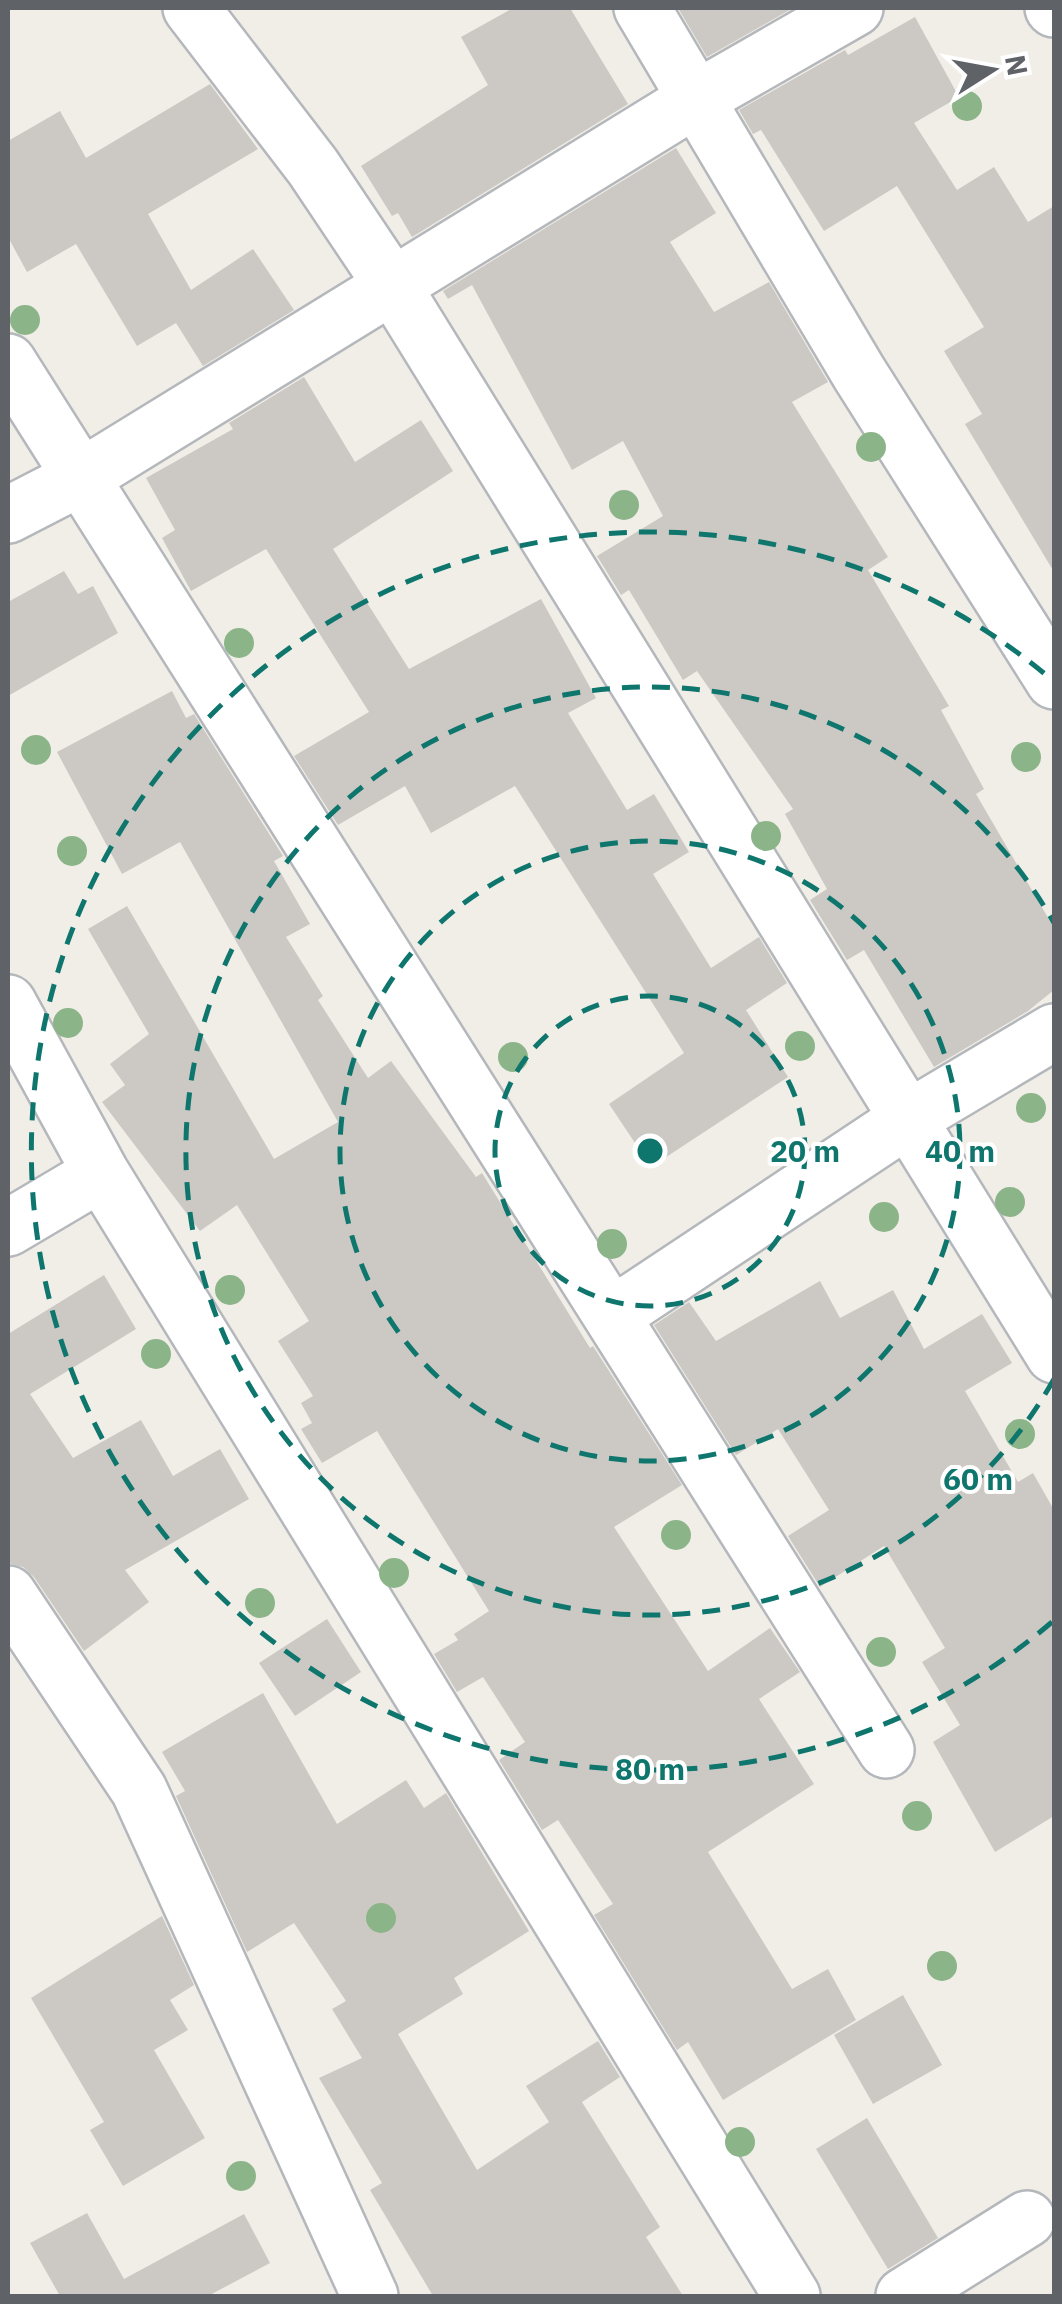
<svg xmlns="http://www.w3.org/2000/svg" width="1062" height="2304" viewBox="0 0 1062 2304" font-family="'IBM Plex Sans',sans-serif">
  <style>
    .building { fill: #ccc9c4 }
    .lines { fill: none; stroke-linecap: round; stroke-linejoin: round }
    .minor-casing { stroke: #b4b7bb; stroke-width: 60 }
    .minor { stroke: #fff; stroke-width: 55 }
    .tree { fill: #8bb488 }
    .ring { fill: none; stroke: #0f766e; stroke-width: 5; stroke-dasharray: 18 12 }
    .centre { fill: #0f766e; stroke: #fff; stroke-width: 5 }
    .ring-label { font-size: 30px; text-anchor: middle; font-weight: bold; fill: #0f766e; stroke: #fff; stroke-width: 8; stroke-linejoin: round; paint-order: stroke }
  </style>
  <rect width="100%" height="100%" fill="#f0eee7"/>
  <path class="building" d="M513,8h57l58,96 -216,133 -14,-24 -6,3 -31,-50 127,-81 -27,-48z
    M678,8h115l-86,49z
    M915,17l44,80 -45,26 43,67 37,-23 34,55 26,-16v366l-89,-148 17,-10 -38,-63 40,-24 -87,-141 -73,45 -63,-101 -8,4 -14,-24 106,-60 3,5z
    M210,84l48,65 -110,65 43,76 62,-41 41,61 -91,56 -27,-43 -39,23 -61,-102 -49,28 -19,-35v-96l52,-30 26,47z
    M676,148l40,65 -46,29 44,70 55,-30 59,100 -36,20 96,155 -20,13 81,136 -8,4 43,79 -8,5 78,134v62l-26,21 -94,56 -70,-117 -17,10 -37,-60 17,-11 -42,-75 8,-5 -96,-138 -14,9 -54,-90 -8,5 -24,-39 66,-40 -40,-75 -51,29 -100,-185 -24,14 -5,-8z
    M304,377l51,85 66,-42 32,51 -120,78 76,120 132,-70 55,99 -28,15 59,97 27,-16 35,58 -36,22 58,94 48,-31 28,46 -41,27 42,67 -137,90 -42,-63 75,-51 -169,-267 -84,47 -26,-47 -67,39 -44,-69 75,-44 -103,-163 -75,42 -29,-53 13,-8 -29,-52 87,-49 -4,-6z
    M64,571l14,23 15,-8 25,47 -110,63v-94z
    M172,691l14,27 8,-4 89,142 -9,5 36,63 -24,13 37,59 -5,4 50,78 23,-17 85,116 6,-4 108,175 3,-2 89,139 -68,42 94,144 62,-43 30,44 -41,27 55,85 -106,68 84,137 36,-20 28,51 -133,80 -35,-58 -11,8 -83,-135 19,-11 -55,-84 -16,10 -43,-70 26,-18 -42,-65 -26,15 -23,-38 24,-14 -4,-6 35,-23 -112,-180 -55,32 -21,-34 11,-6 -11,-20 12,-7 -35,-55 31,-20 -72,-116 -37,26 -98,-129 23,-17 -15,-21 39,-30 -61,-105 39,-23 147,253 64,-37 -158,-280 -58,32 -65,-122z
    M104,1275l32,54 -106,65 43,64 68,-38 32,56 47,-27 29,50 -124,71 24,32 -65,49 -50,-74 -11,-10 -15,-4v-229z
    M820,1281l20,37 53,-28 31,59 58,-35 30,49 -47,28 53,91 15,-9 21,37v306l-59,36 -62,-110 27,-17 -38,-63 23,-14 -61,-102 -64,41 -32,-51 41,-26 -51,-81 -42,26 -82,-130 35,-23 27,39z
    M327,1619l34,53 -66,44 -36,-53z
    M263,1693l74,131 69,-44 18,28 22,-15 83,138 -75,47 9,16 -65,40 79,136 72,-48 -23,-36 72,-45 22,36 -38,25 78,125 -14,10 37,59h-250l-63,-106 12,-7 -63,-105 43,-20 -30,-49 14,-8 -52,-78 -47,29 -71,-156 9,-5 -23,-39z
    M162,1916l32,69 -24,15 18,30 -34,20 51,88 -82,48 -33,-56 14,-8 -73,-124z
    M903,1995l39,70 -69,39 -39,-69z
    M867,2118l71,120 -50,31 -72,-120z
    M87,2213l37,66 120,-65 26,49 -62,33h-148l-30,-53z"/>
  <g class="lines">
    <g class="minor-casing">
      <path id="minor" d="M191,8l122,159 79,118 662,1070
        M642,8l217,365 195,308
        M1053,8l1,1
        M8,362l878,1388
        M8,515l72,-37 616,-379 159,-91
        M8,1003l93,170 691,1123
        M8,1228l93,-55
        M613,1315l298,-198 143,-85
        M8,1594l131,196 231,506
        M904,2296l123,-77"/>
    </g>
    <use href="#minor" class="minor"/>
  </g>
  <g class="tree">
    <circle cx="967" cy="106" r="15"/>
    <circle cx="25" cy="320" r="15"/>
    <circle cx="871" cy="447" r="15"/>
    <circle cx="624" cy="505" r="15"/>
    <circle cx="239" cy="643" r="15"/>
    <circle cx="36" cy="750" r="15"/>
    <circle cx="1026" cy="757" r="15"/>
    <circle cx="766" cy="836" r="15"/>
    <circle cx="72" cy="851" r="15"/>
    <circle cx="68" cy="1023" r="15"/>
    <circle cx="800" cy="1046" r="15"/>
    <circle cx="513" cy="1057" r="15"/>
    <circle cx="1031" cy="1108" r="15"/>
    <circle cx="1010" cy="1202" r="15"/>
    <circle cx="884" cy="1217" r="15"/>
    <circle cx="612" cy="1244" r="15"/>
    <circle cx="230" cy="1290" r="15"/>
    <circle cx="156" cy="1354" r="15"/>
    <circle cx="1020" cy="1434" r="15"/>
    <circle cx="676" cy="1535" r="15"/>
    <circle cx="394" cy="1573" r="15"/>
    <circle cx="260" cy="1603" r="15"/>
    <circle cx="881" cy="1652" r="15"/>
    <circle cx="917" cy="1816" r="15"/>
    <circle cx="381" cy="1918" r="15"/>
    <circle cx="942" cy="1966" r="15"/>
    <circle cx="740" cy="2142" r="15"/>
    <circle cx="241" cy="2176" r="15"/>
  </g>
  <g class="ring">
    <circle cx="650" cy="1151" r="155"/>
    <circle cx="650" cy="1151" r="310"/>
    <path d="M1054 1379A464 464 0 1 1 1054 923"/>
    <path d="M1052 1622A619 619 0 1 1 1052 680"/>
  </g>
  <circle cx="650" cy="1151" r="15" class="centre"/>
  <g class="ring-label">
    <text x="805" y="1162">20 m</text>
    <text x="960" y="1162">40 m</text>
    <text x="978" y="1490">60 m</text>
    <text x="650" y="1780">80 m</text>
  </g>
  <rect width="1062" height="2304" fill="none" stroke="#5f6267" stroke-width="20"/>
  <g transform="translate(992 70) rotate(79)" stroke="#ffffff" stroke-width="8" paint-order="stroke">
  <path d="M0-8L18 38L0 25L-18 38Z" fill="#5f6267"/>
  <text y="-15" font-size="28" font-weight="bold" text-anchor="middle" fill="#5f6267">N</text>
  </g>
</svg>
